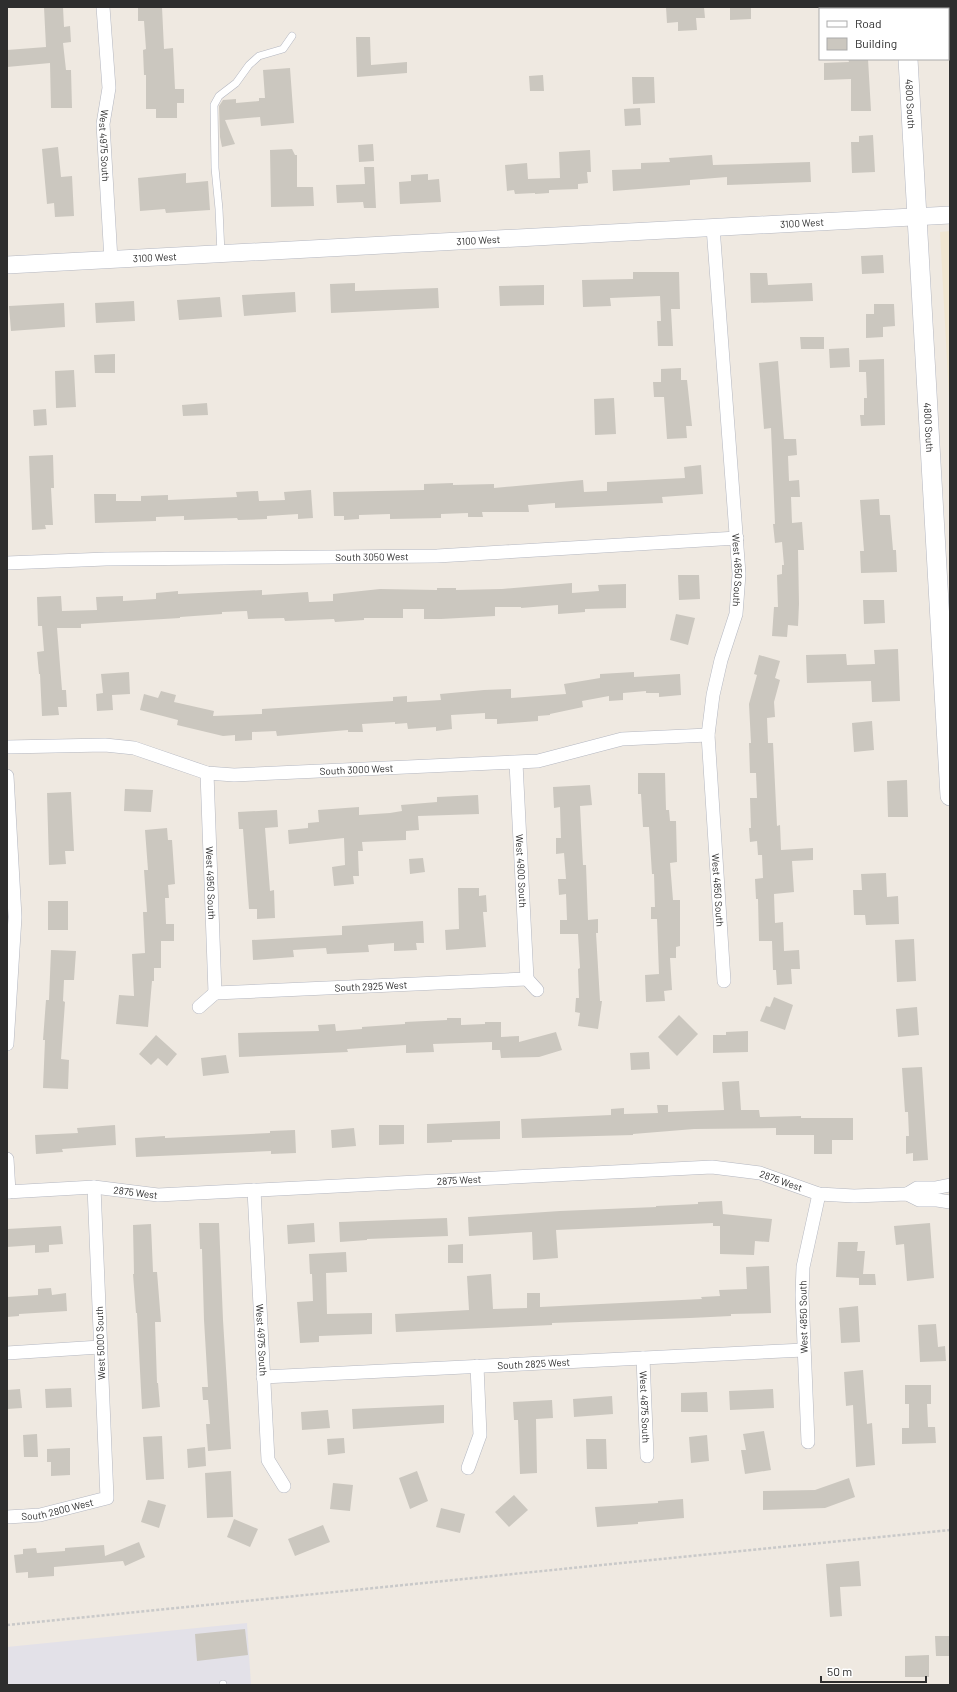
<svg xmlns="http://www.w3.org/2000/svg" width="957" height="1692" viewBox="0 0 957 1692" font-family="Barlow,sans-serif">
  <style>
    .industrial { fill: #e3e1e8 }
    .education { fill: #f0e6d1 }
    .building { fill: #cbc7bf }
    .lines { fill: none; stroke-linecap: round; stroke-linejoin: round }
    .service-casing { stroke: #b4b7c1; stroke-width: 8 }
    .minor-casing { stroke: #b4b7c1; stroke-width: 14 }
    .tertiary-casing { stroke: #b4b7c1; stroke-width: 18 }
    .secondary-casing { stroke: #b4b7c1; stroke-width: 20 }
    .path { stroke: #c9c9c9; stroke-width: 2.5; stroke-dasharray: 3 2; stroke-linecap: butt }
    .service { stroke: #fff; stroke-width: 7 }
    .minor { stroke: #fff; stroke-width: 13 }
    .tertiary { stroke: #fff; stroke-width: 17 }
    .secondary { stroke: #fff; stroke-width: 19 }
    .labels { text-anchor: middle; dominant-baseline: central; stroke-width: 3; stroke-linejoin: round; paint-order: stroke }
    .street-label { font-size: 10px; fill: #2e2e2e; stroke: #fff }
  </style>
  <rect width="100%" height="100%" fill="#efe9e1"/>
  <path class="industrial" d="M247,1623l4,62h-244v-38z"/>
  <path class="education" d="M950,231v184l-10,-183z"/>
  <path class="building" d="M44,7h19l1,20 6,-1 1,16 -8,1 3,27h5l1,38h-21l-1,-45 -43,4v-17l39,-3z
    M138,7h24l2,42 9,-1 2,41h9v14h-7v15h-21v-9h-10v-34h-2l-1,-25 3,-1 -2,-28h-6z
    M666,7h38l1,11h-9l1,12 -19,1v-9l-11,1z
    M730,7h21v12l-21,1z
    M356,37h14l1,28 36,-3v11l-50,4z
    M848,59h20l3,52h-20v-32l-27,1v-17l25,-1z
    M290,68l4,55 -33,3 -1,-9 -35,3 10,24 -13,3 -2,-10 -1,-31 4,-6 13,-1v4l23,-2v-3h6l-2,-28z
    M543,75l1,16h-14l-1,-15z
    M632,77h22l1,26 -22,1z
    M640,108l1,17 -16,1 -1,-17z
    M873,135l2,37 -23,1 -1,-31h8v-6z
    M373,144l1,17 -15,1 -1,-17z
    M58,147l3,30 11,-1 2,40 -19,1 -1,-14 -7,1 -5,-55z
    M292,149l3,6h2v32h16l1,19 -43,1 -1,-57z
    M590,150l1,22h-4l1,11 -10,1v5l-29,1v3l-14,1v-1l-20,1 -1,-4 -7,1 -2,-26 22,-2 1,16 32,-1 -1,-26z
    M712,155l1,10 97,-3 1,20 -84,3v-8l-37,3v5l-77,6 -1,-21 29,-1v-6l29,-1 -1,-4z
    M364,167h10l2,41h-12l-1,-6 -26,1 -1,-18 29,-1z
    M186,173v10l22,-2 2,29 -44,3 -1,-4 -25,2 -2,-33z
    M428,174v6l11,-1 2,23 -41,2 -1,-22 12,-1v-6z
    M883,255l1,18 -22,1 -1,-18z
    M633,272h46l1,37h-9l2,37h-15l-1,-25h4l-1,-25 -50,2 1,8 -28,1 -1,-27 51,-1z
    M750,273h17l1,12 44,-2 1,18 -62,2z
    M355,283v8l83,-3 1,20 -108,5 -1,-29z
    M544,285v20l-44,1 -1,-20z
    M295,292l1,20 -52,4 -2,-21z
    M220,297l2,20 -43,3 -2,-20z
    M134,301l1,20 -39,2 -1,-20z
    M64,303l1,24 -54,4 -2,-25z
    M874,304h20l1,22 -12,1v10l-17,1v-24h8z
    M800,337h24v12h-23z
    M849,348l1,19 -20,1 -1,-19z
    M115,354v19h-20l-1,-18z
    M884,359l1,66 -24,1 -1,-11h4v-17h3l-1,-26h-7v-12z
    M778,361l6,78h12l1,16 -9,1 1,25 10,-1 1,17h-9l1,26 10,-1 2,28h-6l1,54 -1,22 -10,-1 -1,12 -15,-1 2,-29h4l-1,-32 5,-1v-9h2l-2,-23 -7,1 -2,-19h2l-4,-96 -7,1 -5,-66z
    M681,368v12h6l5,46h-6l1,12 -20,1 -3,-42h-10l-1,-15h8v-13z
    M74,370l2,37 -20,1 -1,-37z
    M614,398l2,36 -21,1 -1,-36z
    M207,403l1,12 -25,1 -1,-11z
    M46,409l1,16 -13,1 -1,-16z
    M53,455l1,33h-3l2,37h-8l1,4 -14,1 -3,-74z
    M701,465l2,29 -41,3 1,6 -108,5v-5l-27,2 1,7h-47l1,5h-15v-4l-27,1v4l-51,1v-5l-31,1v4l-15,1v-4h-10l-1,-24 91,-2v-6l29,-1v2l41,-1v4l89,-8 1,12 23,-1v-9l78,-4 -1,-11z
    M311,490l2,28 -15,1v-5l-31,2v3l-29,1 -1,-2 -53,2v-4l-28,1v4l-61,2 -1,-29h22v7h25v-5l27,-1v5l69,-3 -1,-5 22,-1 1,10 26,-1 -1,-8z
    M879,499l1,16h10l3,35h3l1,22 -36,1 -1,-22h4l-4,-51z
    M678,575h21l1,24 -21,1z
    M572,583v10l27,-2 -1,-6 28,-1v24l-41,1v3l-27,2v-9l-37,3v-1h-26v9l-54,3h-17v-10h-21v9h-39v2l-29,2 -1,-3 -49,2 -1,-3 -36,1 -1,-8 -25,1v2l-42,3v1l-99,6v4h-24l5,62h4l1,17h-9l1,8 -17,1 -2,-42h-1l-2,-22 7,-1 -2,-25h-4l-1,-29 24,-1 1,15 35,-1 -1,-13 27,-1v5l33,-2v-6l22,-2v3l84,-4v5l46,-3 1,10 24,-1v-7l47,-5 57,1v-2h19v2l46,-1z
    M863,600h21l1,23 -21,1z
    M676,614l19,4 -7,27 -18,-5z
    M898,649l2,52 -28,1 -1,-21 -64,2 -1,-28 40,-1 1,11 28,-1 -1,-14z
    M759,655l21,6 -5,17 5,2 -6,22 1,15 -8,1 1,25h5l4,83 3,-1 1,25 32,-2v12l-21,1 2,31 -20,2 1,29 8,-1 1,29 15,-1 1,19h-9l1,15 -15,1 -1,-15h-3l-1,-29h-13l-1,-42h-2l-1,-20 8,-1 -1,-23h-4l-1,-14 -7,1 -1,-14h2l-1,-30h7l-1,-25h-6l-1,-30h2l-2,-39 8,-29 -3,-1z
    M129,672l1,22 -18,1 1,15 -16,1 -1,-17 7,-1 -2,-19z
    M634,672v5l46,-3 1,21 -22,2v-4h-13v-2l-23,2v7l-14,1v-5l-27,5 1,6 -33,7v1l-12,1v5l-41,3v-5h-12v-6l-34,2 1,14 -16,2v-4l-28,2 -1,-6 -12,1v-2l-33,2 1,8h-15v-2l-71,6 -1,-5 -24,1v8l-17,1v-6l-12,1 -46,-11 1,-5 -38,-10 4,-16 14,4 3,-7 15,4 -2,7 40,9 -1,5 49,-2v-5l131,-8v-4l14,-1v6l34,-2 -1,-6 44,-4 27,-1v9l55,-4 -2,-10 36,-6v-4z
    M872,721l2,29 -20,2 -2,-29z
    M638,773h27l1,37h3l1,11h6l1,41 -7,1 3,37h7v46l-4,1v11h-6l2,32 -8,1 1,10 -19,1 -1,-27 14,-1 -2,-55h-6v-12h4l-1,-33h-2l-3,-47h-6l-2,-33h-3z
    M907,780l1,37h-20l-1,-36z
    M590,785l2,20 -12,1 3,59h3l2,55 10,-1v14h-2l4,68h2l-4,28 -20,-3 2,-13 -5,-1 1,-14h3l-1,-29 2,-1 -2,-34h-18v-14h7l-1,-26 -7,1 -1,-16h8l-2,-26 -8,1v-16h5l-1,-31 -6,1 -1,-21z
    M125,789l28,1 -2,22 -27,-1z
    M71,792l3,59h-9l1,13 -17,1 -2,-72z
    M478,795l1,19 -61,2 1,14 -13,1v9l-44,2 1,9h-5l1,25h-6l1,8 -20,2 -2,-19 13,-2 -1,-27 -55,6 -1,-14 20,-2v-5l11,-1 -1,-12 41,-3v8l31,-2 12,-2 -1,-6 36,-3v-5z
    M277,810l1,17 -13,1 5,63 4,-1 1,28 -18,1v-10h-8l-6,-80h-4l-1,-17z
    M167,828l1,12h4l3,44 -7,1 1,13h-4l1,26h8v17h-13v27h-7v13h-2l-4,46 -32,-3 3,-29 15,1 -2,-42 13,-1 -2,-41h4l-3,-42h4l-3,-40z
    M423,858l2,14 -15,2 -1,-15z
    M886,873l1,24 11,-1 1,28 -33,1 -1,-10h-11l-1,-25h9l-1,-16z
    M458,888h21v8l7,-1 1,17h-4l3,35 -40,3 -1,-20 14,-1z
    M48,901h20v29h-20z
    M423,921l1,22h-8l1,7 -23,1v-8l-26,2 1,7 -42,2 -1,-6 -33,2 1,7 -41,3 -1,-20 90,-5v-9z
    M914,939l2,42 -19,1 -2,-42z
    M51,950l25,1 -2,29h-10l-1,21 2,1 -4,57 8,1 -1,29 -25,-1 2,-48h-2l3,-40h3z
    M774,997l19,8 -8,25 -25,-9 6,-15 4,1z
    M917,1007l2,28 -21,2 -2,-28z
    M679,1015l19,19 -21,22 -19,-19z
    M447,1018h14v7l24,-1v-2h16v15l18,-1v6l37,-10 6,18 -23,7 -38,1 -1,-8h-8v-8l-59,2 1,8 -28,1v-8l-59,4 1,3 -109,5 -1,-24 81,-2 -1,-6 17,-1 1,7 26,-2v-2l43,-3v-2l42,-2z
    M748,1031v21l-35,1v-18h13v-3z
    M156,1035l21,19 -10,12 -9,-8 -7,7 -12,-11z
    M649,1052l1,17 -19,1 -1,-17z
    M226,1055l3,18 -26,3 -2,-18z
    M922,1067l6,93 -15,1v-8l-7,1v-18h3l-1,-24h-3l-3,-44z
    M739,1081l2,29h18l1,7 41,-1v2h52v22h-21v14h-18v-19h-38v-7l-82,1 -61,5v1l-111,3 -1,-19 90,-4v-6l13,-1v6l34,-1 -1,-8h11v7l56,-2 -2,-28z
    M500,1121v18l-48,1v2l-25,1v-19z
    M115,1125l1,20 -54,4 1,3 -27,2 -1,-19 43,-2 -1,-5z
    M379,1125h25v19l-25,1z
    M354,1128l2,18 -24,2 -1,-18z
    M295,1130l1,23 -25,1v-3l-135,6 -1,-19 30,-2v2l105,-5v-2z
    M722,1201l1,13 49,5 -3,23 -14,-1 -1,14 -34,-1v-28h-7v-3l-157,7 2,28 -25,2 -1,-28 -63,4 -1,-19 92,-6 96,-4v-1l42,-2v-2z
    M447,1218l1,18 -81,3v1l-27,2 -1,-20z
    M199,1223h20l4,97 8,129 -23,2 -2,-27h4l-2,-24h-5l-1,-13h6l-4,-67 -2,-71h-2z
    M314,1223l1,19 -27,2 -1,-19z
    M930,1223l4,55 -27,3 -3,-37 -8,1 -2,-19z
    M151,1224l2,48h4l4,50h-6l2,61h1l2,24 -18,2 -5,-96h-1l-3,-39h1l-1,-49z
    M61,1226l2,18 -14,1v7l-14,1v-8l-28,2v-18z
    M838,1242h20l-1,9h8l-2,23h12l1,11h-17v-7l-23,-1z
    M463,1244v19h-15v-18z
    M346,1252l1,20 -21,1 1,41 45,-1v21l-53,2v6l-19,1 -3,-41 16,-1 -1,-27h-2l-1,-20z
    M769,1266l2,47 -40,1v2l-41,2 -138,5v2l-156,7 -1,-18 74,-4 -2,-34 24,-2 2,35 34,-1v-15h13v14l162,-8 -1,-2 19,-1 -1,-6 28,-1 -1,-22z
    M51,1288l1,7 14,-2 1,18 -48,3v2l-12,1v-20l31,-2v-6z
    M858,1306l2,36 -19,1 -2,-35z
    M936,1324l2,23 7,-1 1,15 -26,1 -2,-37z
    M863,1370l4,54 5,-1 3,42 -19,2 -3,-62 -7,1 -2,-34z
    M905,1385h26v19h-4l1,23h7l1,16 -34,1v-16h7v-24h-4z
    M71,1388l1,19 -26,1 -1,-19z
    M20,1389l2,19 -15,1v-19z
    M773,1389l1,19 -44,2 -1,-19z
    M707,1392l1,20h-27v-19z
    M612,1396l1,18 -39,3 -1,-18z
    M552,1400l1,18 -17,1 1,54 -17,1 -2,-54h-4l-1,-18z
    M444,1405v18l-91,6 -1,-20z
    M328,1410l2,18 -28,2 -1,-18z
    M764,1431l7,39 -26,4 -4,-24h5l-3,-16z
    M37,1434l1,23h-14l-1,-22z
    M707,1435l2,26 -18,2 -2,-26z
    M162,1436l2,43 -18,1 -3,-43z
    M344,1438l1,15 -17,2 -1,-16z
    M586,1439h20l1,30h-20z
    M205,1447l1,19 -18,2 -1,-19z
    M70,1448v27l-19,1v-14h-4v-13z
    M231,1471l2,46 -26,1 -2,-45z
    M417,1471l11,30 -18,8 -11,-31z
    M849,1478l6,19 -30,11 -62,2v-19l52,-1z
    M333,1483l20,2 -3,26 -20,-2z
    M514,1495l14,15 -19,17 -14,-15z
    M683,1499l1,19 -46,4v2l-41,3 -2,-20 63,-4v-2z
    M148,1500l18,5 -7,23 -18,-6z
    M441,1508l24,6 -5,19 -24,-6z
    M234,1519l24,10 -8,18 -23,-10z
    M323,1525l7,17 -35,14 -7,-17z
    M139,1542l6,15 -20,9 -2,-5 -69,6v9l-26,2v-6l-12,1 -2,-18 9,-1v-5l13,-1 1,5 28,-2v-3l39,-3 1,11z
    M859,1561l2,25 -21,1 2,29 -12,1 -4,-53z
    M245,1629l3,26 -51,6 -2,-27z
    M935,1636h15v20h-14z
    M929,1655v22h-24v-21z"/>
  <g class="lines">
    <g class="service-casing">
      <path id="service" d="M221,254l-2,-45 -4,-41 -1,-63 5,-9 17,-13 13,-18 10,-9 24,-7 9,-13
        M223,1685v-1"/>
    </g>
    <g class="minor-casing">
      <g id="minor">
        <path id="s1" d="M103,7l6,81 -6,36 8,136"/>
        <path id="s2" d="M713,227l26,347 -3,40 -15,46 -8,35 -5,40 16,246"/>
        <path id="s3" d="M7,563l99,-4 331,-3 300,-18"/>
        <path id="s4" d="M7,747l98,-2 29,3 73,25 27,2 304,-14 84,-22 86,-4"/>
        <path id="s5" d="M516,763l11,216"/>
        <path id="s6" d="M207,773l8,220"/>
        <path d="M7,776l8,141 -8,127"/>
        <path d="M527,979l10,11"/>
        <path id="s7" d="M215,993l312,-14"/>
        <path d="M199,1007l16,-14"/>
        <path d="M7,1159l2,33"/>
        <path id="s8" d="M254,1190l14,270 16,26"/>
        <path id="s9" d="M7,1192l87,-5 64,8 554,-28 48,6 59,21 35,2 53,-2 12,6h18l13,2"/>
        <path d="M907,1194l10,-6h18l15,-3"/>
        <path d="M7,1353l93,-6"/>
        <path id="s10" d="M643,1358l4,98"/>
        <path id="s11" d="M263,1377l541,-27"/>
        <path d="M808,1442l-6,-147 1,-28 16,-73"/>
        <path d="M468,1468l12,-33 -3,-69"/>
        <path id="s12" d="M7,1517l33,-2 67,-17 -13,-311"/>
      </g>
    </g>
    <g class="tertiary-casing">
      <g id="tertiary">
        <path id="s13" d="M7,265l943,-50"/>
      </g>
    </g>
    <g class="secondary-casing">
      <g id="secondary">
        <path d="M906,7v2"/>
        <path id="s14" d="M908,59l42,737"/>
      </g>
    </g>
    <path class="path" d="M7,1625l943,-95"/>
    <use href="#service" class="service"/>
    <use href="#minor" class="minor"/>
    <use href="#tertiary" class="tertiary"/>
    <use href="#secondary" class="secondary"/>
  </g>
  <g class="labels">
    <g class="street-label">
      <text stroke="none"><textPath href="#s14" startOffset="45">4800 South</textPath></text>
      <text stroke="none"><textPath href="#s1" startOffset="139">West 4975 South</textPath></text>
      <text stroke="none"><textPath href="#s13" startOffset="796">3100 West</textPath></text>
      <text stroke="none"><textPath href="#s13" startOffset="472">3100 West</textPath></text>
      <text stroke="none"><textPath href="#s13" startOffset="148">3100 West</textPath></text>
      <text stroke="none"><textPath href="#s14" startOffset="369">4800 South</textPath></text>
      <text stroke="none"><textPath href="#s3" startOffset="365">South 3050 West</textPath></text>
      <text stroke="none"><textPath href="#s2" startOffset="344">West 4850 South</textPath></text>
      <text stroke="none"><textPath href="#s4" startOffset="354">South 3000 West</textPath></text>
      <text stroke="none"><textPath href="#s5" startOffset="108">West 4900 South</textPath></text>
      <text stroke="none"><textPath href="#s6" startOffset="110">West 4950 South</textPath></text>
      <text stroke="none"><textPath href="#s2" startOffset="668">West 4850 South</textPath></text>
      <text stroke="none"><textPath href="#s7" startOffset="156">South 2925 West</textPath></text>
      <text stroke="none"><textPath href="#s9" startOffset="453">2875 West</textPath></text>
      <text stroke="none"><textPath href="#s9" startOffset="777">2875 West</textPath></text>
      <text stroke="none"><textPath href="#s9" startOffset="129">2875 West</textPath></text>
      <text transform="translate(803 1317) rotate(-91)">West 4850 South</text>
      <text stroke="none"><textPath href="#s8" startOffset="150">West 4975 South</textPath></text>
      <text transform="translate(100 1343) rotate(-92)">West 5000 South</text>
      <text stroke="none"><textPath href="#s11" startOffset="271">South 2825 West</textPath></text>
      <text stroke="none"><textPath href="#s10" startOffset="49">West 4875 South</textPath></text>
      <text stroke="none"><textPath href="#s12" startOffset="51">South 2800 West</textPath></text>
    </g>
  </g>
  <rect width="957" height="1692" fill="none" stroke="#2e2e2e" stroke-width="16"/>
  <rect x="819" y="8" width="130" height="52" fill="#ffffff" stroke="#ababab"/>
  <rect x="827" y="21" width="20" height="6" fill="#ffffff" stroke="#ababab"/>
  <text x="855" y="28" font-size="12" fill="#2e2e2e">Road</text>
  <rect x="827" y="38" width="20" height="12" fill="#cbc7bf" stroke="#ababab"/>
  <text x="855" y="48" font-size="12" fill="#2e2e2e">Building</text>
  <path d="M821 1676v6h105v-6" fill="none" stroke="#2e2e2e" stroke-width="2"/>
  <text x="827" y="1676" font-size="12" fill="#2e2e2e" stroke="#ffffff" stroke-width="3" paint-order="stroke">50 m</text>
</svg>
